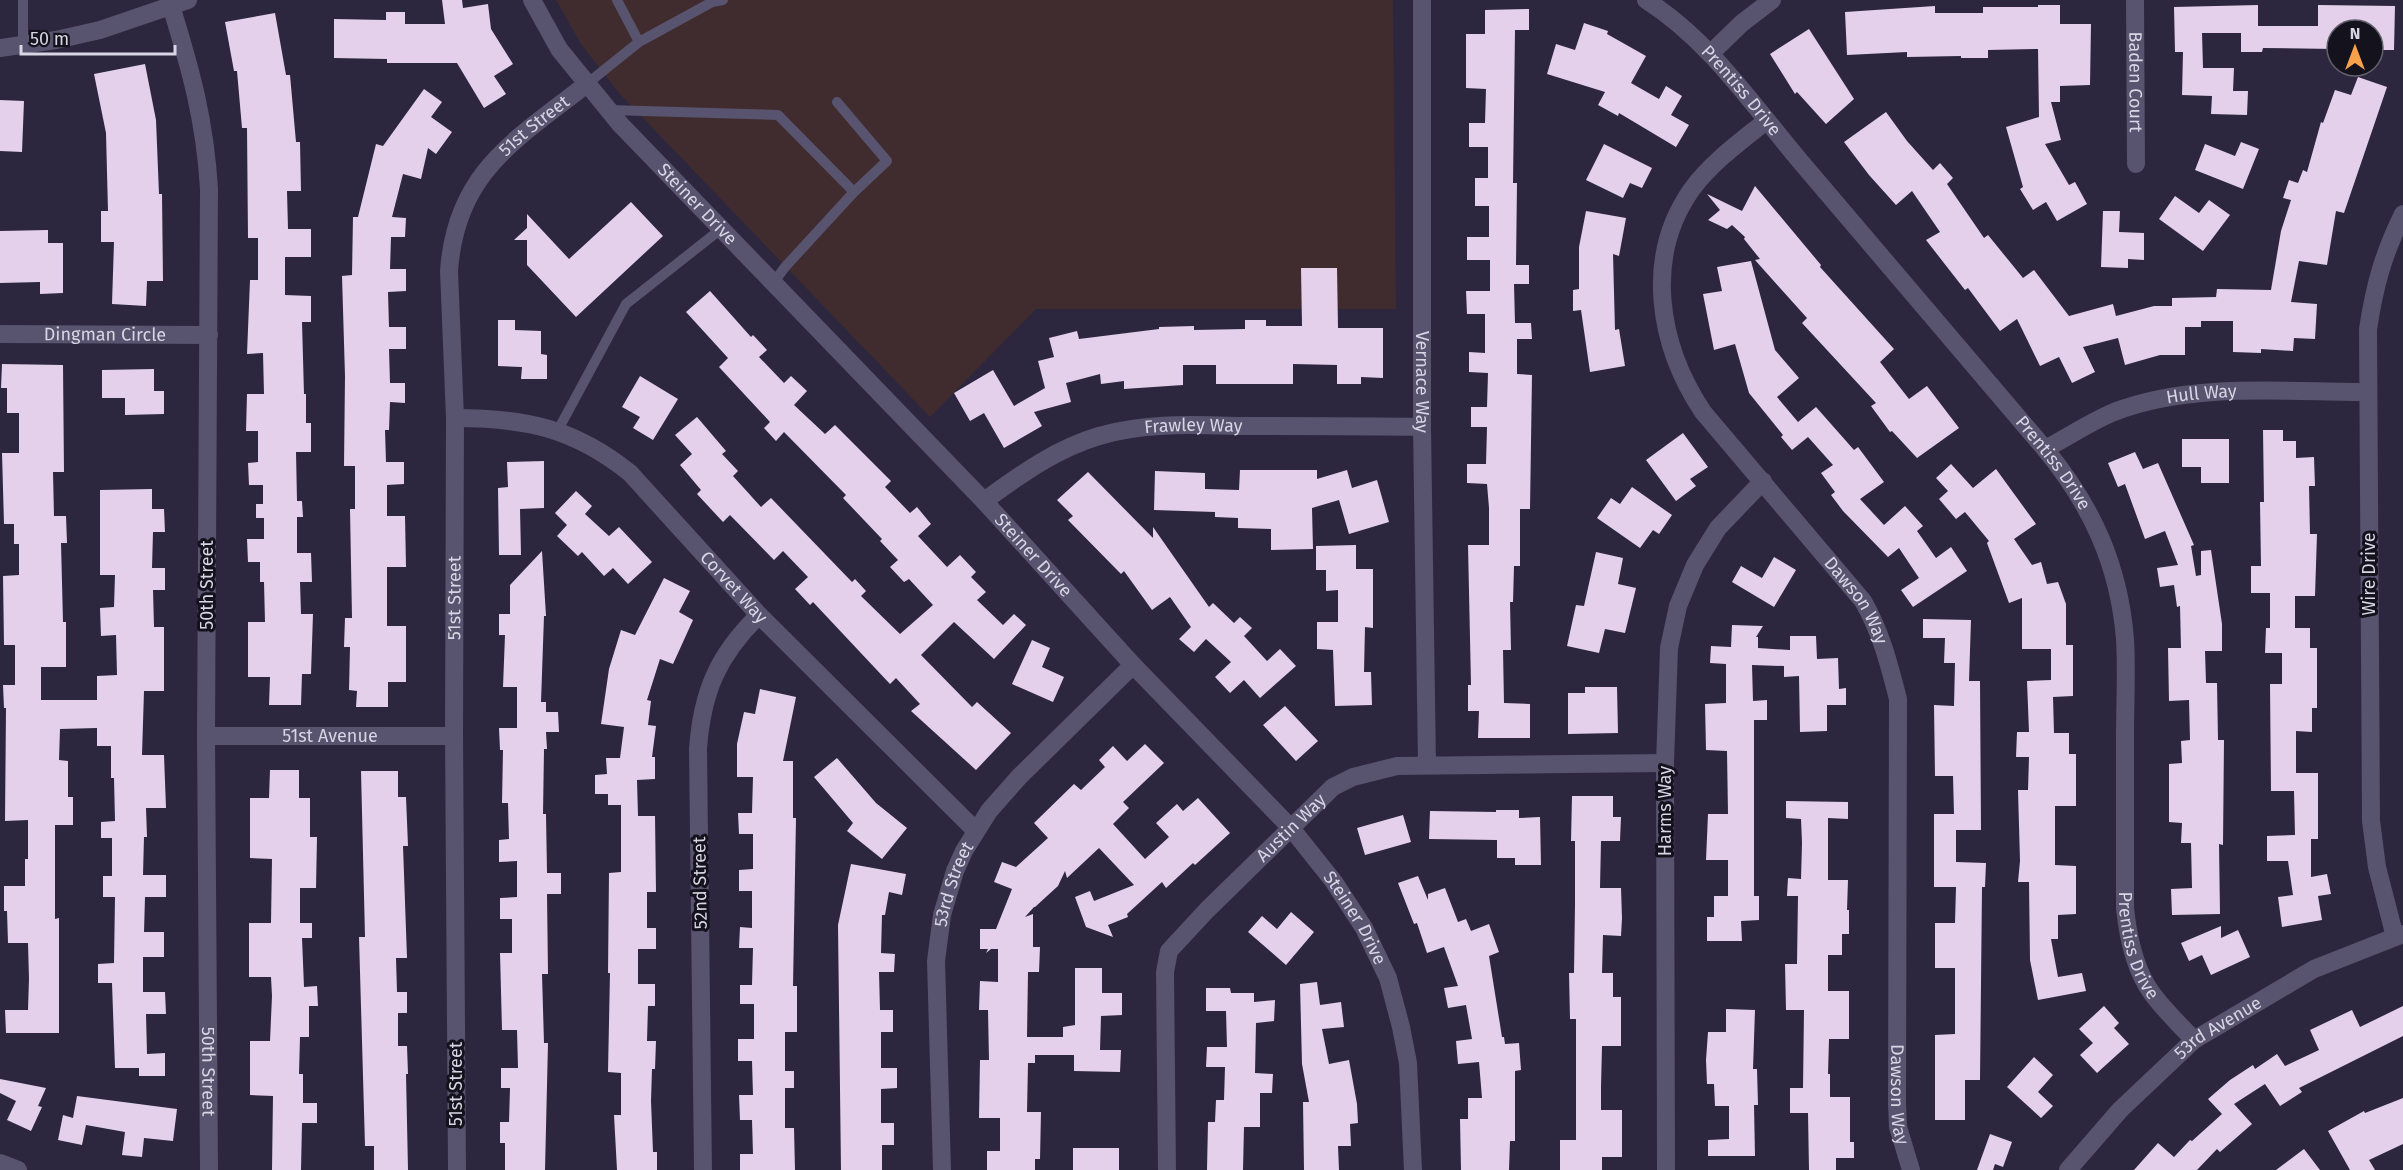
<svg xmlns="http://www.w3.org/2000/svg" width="2403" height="1170" viewBox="0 0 2403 1170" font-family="'Fira Sans',sans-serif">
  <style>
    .education { fill: #402c2e }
    .building { fill: #e4d0eb }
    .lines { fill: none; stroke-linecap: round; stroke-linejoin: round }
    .service { stroke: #58536e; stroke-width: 10 }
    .minor { stroke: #58536e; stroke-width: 18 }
    .tertiary { stroke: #58536e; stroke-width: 18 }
    .labels { text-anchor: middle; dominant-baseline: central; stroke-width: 6; stroke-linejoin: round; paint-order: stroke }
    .street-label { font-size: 18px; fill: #d8d5e5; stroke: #14121c }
  </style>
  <rect width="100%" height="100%" fill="#2c273e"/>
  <path class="education" d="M556,0h837l3,309h-360l-106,108 -311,-324 -38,-49z"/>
  <path class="building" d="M442,0h20l1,8 25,-4 3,25 22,35 -19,12 12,18 -22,14 -27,-45h-70v-4l-53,-1v-39l52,1v-8h19v12h40z
    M2038,5h22v19h31l-1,61 -30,1v16h-9l10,38 -16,4 24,41 6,-3 12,22 -30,17 -11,-19 -13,8 -13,-21 3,-2 -17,-60 33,-10 -1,-68 -50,1v8h-27v-2l-54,1v-5l-60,3 -2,-43 90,-6v7h48v-6h55z
    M2258,5v21h60v-21l77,1 -1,44h-21v-20h-38v19l-72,-1 -1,4h-21v-19h-39l1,35h31l-1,23h15l-1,24 -36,-1 1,-18 -30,-1 1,-43h-8l-1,-45z
    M1529,9v21h-14l-2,153h4l-1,82h13v19h-15l1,39h16l1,16h-15v35l15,1 -2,134h-10v57h-6l-1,36h-3l1,48h-8l1,53 26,1v34h-52l1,-27h-11v-26h3l-3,-140h21v-37l-2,-24 -20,-1v-19h19l1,-37h-16v-20h16l1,-34 -19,-1v-20l16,1v-39h-18l-1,-23h24v-31h-23v-23h22v-31h-14v-28h13v-31h-19v-24h16l1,-34 -20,-1v-54h19v-24z
    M275,13l11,62h4l6,67h4l1,49h-14l1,38h23v28h-26v38l26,1v26h-9l2,72h2v29h5v29h-15l1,49h5l1,16h-6v36h14l1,29h-12l1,32h12l-2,60h-9l-1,31h-32l1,-28h-22v-55h17l-1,-40h-4v-20h-12l-1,-23h17v-21h-8v-14h7v-19h-14l-1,-22 10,-1v-31h-12l1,-37h17l-1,-41 -16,1 3,-74h8v-42h-10l-1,-110h-5l-5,-57h-3l-9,-49z
    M1584,23l24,8 -1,3 39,22 -15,27 28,16 7,-13 16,10 -11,19 18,10 -13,22 -57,-34 -1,3 -20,-11 7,-13 -58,-18 9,-30 19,6z
    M1809,29l45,70 -28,25 -29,-32 -2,2 -25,-40z
    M145,64l11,56 3,74h3l1,87h-16l-1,25 -34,-2 2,-62h-13v-31h7l-2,-78 -12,-59z
    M2358,77l29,10 -43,126 -8,-2 -9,54 -28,-4 -8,41 26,2 -2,35 -21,-1 -1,13 -32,-2v4l-28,-1v-31h-32v6h-16v28h-25l-35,10 -7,-27 -35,9 12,25 -23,11 -13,-26 -19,9 -23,-47 -17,12 -32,-43 -3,2 -39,-50 14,-8 -28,-41 -16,14 -27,-30 -25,-33 42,-30 21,29 26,29 7,-7 13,15 -6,6 37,54 4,-3 35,43 11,-8 35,46 44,-12 3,12 38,-10h18v-8l44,-1 1,-8 54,1 10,-59 10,-31 -8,-2 6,-18 9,3 5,-13 4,2 14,-50 2,1 12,-33 16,5z
    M424,89l18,13 -11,15 21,15 -16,22 -8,-6 -7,31 -18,-5 -11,43 14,1 -1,19h-14l-1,32h16v22l-18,1 1,35h17v22h-17l1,34h15v20l-15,-1 -1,28h-4l1,32h18v22l-17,1v31h18l1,51h-19v59h19v56h-18v25h-32l1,-16 -8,-1 1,-43h-6l1,-29h7l-2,-109h5v-43h-11l1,-90 -3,-100 10,-1 1,-58h5l18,-73 7,2z
    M0,100l24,1 -2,51 -22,-1z
    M2241,142l18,7 -16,40 -48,-19 10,-26 30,12z
    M1604,144l48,24 -10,20 -12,-5 -7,15 -37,-18z
    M1755,186l66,79 -1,2 74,82 -14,13 29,37 18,-13 32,42 -42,30 -25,-27 -2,1 -19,-26 5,-3 -74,-80 5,-5 -52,-58 5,-1 -16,-20 1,-2 -13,-12 -5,4 -19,-9 12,-10 -13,-16 35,17z
    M2175,196l24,17 10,-13 21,15 -27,36 -44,-32z
    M631,202l32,34 -87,81 -49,-52v-25h-13l13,-12v-14l42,45z
    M1586,211l40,7 -7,38 -6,-2 2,76 4,-1 6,37 -35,6 -9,-62 -8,1v-21l6,-1v-42z
    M2103,211h17l-1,21 25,1v27l-16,-1v9l-27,-1z
    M48,230v13h15v50l-23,1v-12l-40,1v-52z
    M1751,261l24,89 24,28 -22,19 21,25 18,-15 38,43 4,-3 26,35 -24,17 24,26 21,-19 18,20 -6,5 19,27 15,-11 16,24 -54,36 -12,-17 18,-12 -20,-30 -11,9 -45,-46 -12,-16 4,-3 -14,-19 12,-8 -25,-28 -16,13 -11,-13 2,-2 -34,-42 -14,-49 -21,6 -11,-56 19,-3 -5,-24z
    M1301,268h36l1,60h45v50l-22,-1v7h-24v-19l-44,-1v20h-77v-19h-33v20l-59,4v-8l-23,3 -1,-10 -34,9 5,19 -37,10 8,14 -38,22 -20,-35 -14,8 -16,-28 39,-23 21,36 31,-18 -7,-27 16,-4 -5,-19 28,-7 2,8 80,-10v-2l35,-1v4l51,-1v-9h21v6h36z
    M710,291l41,46 2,-2 14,15 -8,7 25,26 7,-7 16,15 -13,14 31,29 10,-9 56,56 -6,6 25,26 7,-6 14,17 -13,12 29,31 13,-12 16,17 -5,5 15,15 -9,8 26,25 11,-11 12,11 -32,34 -40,-37 -33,33 51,52 5,-5 34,31 -35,37 -65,-59 9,-7 -24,-26 -6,6 -77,-82 -3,3 -15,-16 13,-12 -25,-26 -9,9 -44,-45 -7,7 -26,-28 4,-4 -21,-25 12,-11 -17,-19 22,-18 29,34 -4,3 16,17 -5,5 28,31 10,-9 81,84 3,-3 11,12 -5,5 39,38 33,-29 -24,-26 -5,3 -14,-15 8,-7 -18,-19 2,-2 -39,-41 3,-3 -62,-63 -8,9 -12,-13 6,-6 -51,-55 9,-9 -42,-46z
    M498,320h17v10l26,1v23l6,1v24h-26l1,-12 -24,-1z
    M2,364l61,1 1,107h-11l1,44h12l1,27h-6l2,79h3v45h-25v33h56v-24l20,-1 -1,-40 -15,1 -1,-28 14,-1 1,-32h-15v-85l52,-1v20h12l1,23h-12l-1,36h13v22h-12l1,37h10v64h-20l-2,64h22l2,53h-20l1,29h-3l-1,38h23v22h-21l-1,35h20v25h-21v35h22l1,22h-20l1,40 18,-1v23h-26v-8h-24l-3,-85h-14v-19l16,-1 1,-66h-12v-21h9v-38h-11v-16l14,-1 -1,-43h-3v-32h-14v-18l-37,1 -1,31 9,1v36h5v28h-18v94l4,-1v115h-53l-1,-23h23l1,-31 -1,-36h-20l-1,-32h-3v-25h21v-27h3v-39l-23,1 1,-113h-2l-1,-23h12v-40h-11l-1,-69 16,-1v-31h-5v-20h-10l-2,-71h17v-40h-12v-25h-6z
    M154,369v22h10v23l-39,1v-17h-23v-28z
    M640,376l38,23 -25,41 -20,-12 7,-11 -18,-10z
    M2263,430h20v11h13v17l18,-1 1,29h-6l1,48h7l-2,62h-20v32h15v20h7v60h-5v24l-16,-1v42h22v66h-7v38l16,-3 4,20 -13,2 4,24 -40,7 -4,-30 15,-2 -5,-34h-21v-25l28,-1 -1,-44h-23l-1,-107h12v-31h-17l1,-25h4v-35h-19v-27h10l-1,-64h4z
    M1683,433l25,34 -18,12 6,7 -20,15 -30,-41z
    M2182,439h47v44h-28v-16h-19z
    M2135,452l8,17 15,-6 36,82 -3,1 5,30 5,-1v-24l10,-1 11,74v27h-17l1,32h11l1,57h6l-1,105 -4,-1 1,70 -48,1 -1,-26 21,-1 -1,-45h-10l1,-20 -13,-1v-58l13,-1 -1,-22 9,-1 -1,-40 -20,1 -1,-53h13l-1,-42 -3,1 -3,-22 -14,2 -3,-19 21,-3 -13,-34 -20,8 -20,-55 -7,3 -10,-24z
    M544,461v47l-24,1 1,46h-22l-1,-67 10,-1 -1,-25z
    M1951,464l22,24 23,-19 40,55 -22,15 18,26 9,-3 6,22 11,-2 8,22v41h7v51l-20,1 1,36h15v21h7v52h-21v59l21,1v48l-18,1v24h-7l7,38 24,-4 4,18 -48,9 -8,-40 -1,-78h-11l2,-21 -2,-71h10l1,-33h-13l1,-25h12l-2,-51 24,-1v-31h-29v-51l-13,5 -22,-60 2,-2 -24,-29 -9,7 -17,-20 9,-8 -12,-13z
    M1240,470h77v9l30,-9 5,18 25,-8 12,42 -40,12 -10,-34 -27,8 1,41 -42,1v-21l-33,-1v-10l-23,-1v-5l-61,-2 1,-39 50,2v16l34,1z
    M1088,472l65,66v-11l56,80 4,-4 21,20 6,-6 12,11 -8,8 23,25 13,-12 16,17 -36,32 -16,-18 -14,13 -15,-16 16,-15 -25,-23 -12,13 -15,-13 12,-12 -21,-30 -18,13 -28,-39 -3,3 -53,-54 5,-4 -16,-16z
    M1632,487l40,28 -13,19 -6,-4 -13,18 -43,-30 14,-20 9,6z
    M576,491l16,15 -7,8 24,22 10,-9 33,35 -24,22 -15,-16 -9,8 -22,-24 -4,4 -21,-20 10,-11 -12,-12z
    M1356,545v24h17v59l-8,-1 -1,45h7l1,33 -37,1 -2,-56 -16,-1v-27h21v-32l-12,1v-21h-10v-24z
    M542,551l4,65h-2l-3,86h5v10h12l1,20h-13l1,17h-3l-1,65h3l1,59h14v21h-14l1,80h-6l2,69h4l-3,127h-40v-27h-5v-21h9l1,-34h-9v-20h17l-1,-38h-15l-2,-77h12v-34h-12v-21l17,-1v-36l-18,1v-22l10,-1 -1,-36h-6l1,-53h-3l-1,-22h18v-41h-14l2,-52h-6v-21h11v-29z
    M1596,552l27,6 -5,26 18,4 -11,45 -20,-4 -6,24 -32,-7 9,-41 8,1z
    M1774,557l22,13 -22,37 -42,-25 9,-16 21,12z
    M664,578l26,13 -11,21 14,8 -20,44 -13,-5 -13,41 4,1 -3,24 8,1 -4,31h3v22l-18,1 1,36h17l1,76h-9v36h9v21h-18v35h17v22h-7l-1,35h9l-1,28h-3l-1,32 2,51h4v18h-40l-3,-55h7v-42l-13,-1 2,-99h-2l1,-100 12,-1v-67h-13v-11h-13v-19l12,-1 -1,-16h14l4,-31 -23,-3 8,-55 12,-39 14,5z
    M1923,619l48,1 -2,61h11l1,149h-25v32l30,1 -1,24h-3l-2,193h-15v40h-30v-85l20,-1v-66h-20v-45h20l1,-36h-22v-73h20l-1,-38h-18l-1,-71 20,1 1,-43h-11l1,-25h-22z
    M1732,625l31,1 -7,11h2v11l32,2v-14h26l1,23 21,-1 1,31 7,-1v17h-19v26l-27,1 -1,-56 -15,1v-11l-32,-1 1,36 14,-1v20h-13v176h5v24l-18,1 1,20h-35v-24h7v-21h14v-36h-22l2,-46h20l-1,-63 -21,-1 -1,-46 21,-1v-39l-16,-1 1,-17 20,1z
    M1032,640l18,8 -8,19 22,10 -11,25 -41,-18z
    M1585,687h32l1,46 -50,1v-41h17z
    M760,689l36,8 -13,64h10v57h3l-3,168h4v46h-12v39h9v17h-9v40h9l1,42h-55v-16h13l-1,-34h-12l-1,-25h14l-1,-34h-14v-22h16v-35h-14v-19h12l1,-37h-14l1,-21 12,1v-37h-13v-21l14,-1v-35h-14l-1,-21h14l1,-36h-16v-33l7,-32 11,2z
    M1285,706l33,35 -22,20 -33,-36z
    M1145,744l19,19 -41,39 6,6 -16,16 32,35 24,-22 -13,-14 21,-19 6,7 15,-13 32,35 -35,32 -2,-2 -27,25 -4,-6 -35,32 1,3 -20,8 5,12 -27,-10 -11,-30 15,-6 4,10 40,-16 -35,-37 -32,30 -2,-7 -7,15 -23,21h-1l-9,10 8,-3v33h7l-1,25h-11l-1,65h36v-10l12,-2v-57h27v25h20v22l-21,1 -1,34h21l-1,22 -46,-1v-16h-39v8h-7l-1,49h14l-1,47h-5v11h-48v-19h13v-33h-21l1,-58h9l-1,-50h-9l1,-29 18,1v-33h-7l-5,4 2,-4h-8v-20h16l16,-40 -18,-7 8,-20 14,5 32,-29 -14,-15 40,-39 7,6 24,-23 -6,-7 14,-14 14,15z
    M837,758l39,45 31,25 -25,31 -35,-28 6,-8 -39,-46z
    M270,770h29v28h11v39h7l-1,51h-16v35h12v15h-10l2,49 13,-1 1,20h-9v31h-9l-1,37h4v29h14v20h-15l-1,47h-29l1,-74 -23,-1v-54h20l2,-45 -1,-19h-22v-54h22l1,-64 -22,-1v-60h19z
    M361,771h37v26h8l2,49h-5l4,112h-11l1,34h10v21h-9v33h9l1,28h-2l2,96h-34v-24h-9l-6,-209h6z
    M1572,796h41v21h8l-1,24h-19l-1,47h21l1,30 -1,18 -18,-1 -1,38h11v24h8v49h-19l-1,41v23h21v47h-20v13h-42v-30h16v-121h-6l-1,-46h5l1,-68v-64h-4z
    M1786,801l62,1v17l-20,-1v62h20l-1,30h2v24h-7v21h-14v36h21v48h-20l-1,35h2v23h20v45h4v16h-18v12h-27l-1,-57h-18v-25h13l1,-78h-18l-1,-46h12l1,-68h-11l1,-18 13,1 1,-36 -1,-24 -15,-1z
    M1496,810h23v8l21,-1 1,48h-26v-7h-18v-18l-68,-1 1,-28 66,1z
    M1403,815l8,27 -46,13 -8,-27z
    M851,864l55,10 -4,21 -13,-3 -4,23h-3l-1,38 14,1 -1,18h-15l1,38h13v22h-12v36h16v20l-16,1v34h13v22h-12v25h-41l-3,-245z
    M1418,876l10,24v-6l17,-6 13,34 8,-3 5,12 18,-7 10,28 -10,4 13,81h2l1,7 14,-1 2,27 -6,1v70h-5l-1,29h-48l-1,-51h8v-21h14l-3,-36 -21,2 -2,-23 16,-2 -6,-34 -18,3 -4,-20 14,-2 -14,-39 -17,6 -10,-30 -3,1 -16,-41z
    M1291,912l23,20 -28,33 -38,-33 14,-16 15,13z
    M2221,926v12l17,-8 12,27 -39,18 -9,-20 -13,6 -8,-18z
    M1317,982l3,23 21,-3 3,25 -22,2 7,35 20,-4 8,44 1,19 -8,1 1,22h-13l1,24h-35l-1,-68h6l-7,-38 -2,-80z
    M1206,988h24l1,5h23v9l21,-2 -1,21 -18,2 -1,50 18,1 -1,19h-12v34h-16l-1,43h-36l1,-48h7l1,-22h8l1,-33h-19l1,-20h20l-1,-36h-20z
    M2104,1006l15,17 -5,5 15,16 -32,29 -17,-18 13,-12 -14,-14z
    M2403,1006v30l-104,52 3,4 -22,14 -15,-22 -31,20 18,20 -32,28 -3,-3 -20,21h-63l24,-27 16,14 16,-17 2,1 30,-27 -14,-15 22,-19 23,-15 2,4 22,-15 8,12 34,-16 -9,-20 42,-20 8,17z
    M1726,1009l29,1 -2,59h4l1,36h-4l1,51h-47v-16l21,-1v-33h-14l-1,-22h-7l-1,-24 2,-28h18z
    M2034,1057l19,18 -15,17 15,14 -12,12 -34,-31z
    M0,1079l46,9 -8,18 4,1 -11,24 -24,-11 9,-19 -16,-8z
    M77,1096l100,13 -4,32 -29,-3 -2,19 -20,-2 3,-23 -39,-7 -4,20 -24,-5 5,-25 10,3z
    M2403,1098v46l-34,16 6,10h-25l-22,-39 36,-20 1,2z
    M1990,1134l22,8 -9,25 -8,-3 -2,6h-16z
    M1073,1148h46v22h-46z
    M2304,1149l16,21h-44z"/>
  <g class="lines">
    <path class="service" d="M23,0v45
      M617,0l22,42
      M588,83l51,-41 73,-40 11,-2
      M609,110l169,5 76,77
      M774,282l11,-15 69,-75 33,-31 -50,-59
      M558,430l68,-126 95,-75"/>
    <g class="minor">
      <path id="s1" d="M1422,0v427l5,338"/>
      <path id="s2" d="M1646,0c64,41 105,103 154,161 82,96 164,192 245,288 47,57 74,116 80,190 2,31 0,64 0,96 0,57 0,115 0,173 3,29 9,60 26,84 12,17 29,33 43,48"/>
      <path id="s3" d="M2135,0l1,164"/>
      <path id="s4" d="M171,6c20,64 34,115 38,183l-3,547 3,434"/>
      <path d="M0,48l56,-8 44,-10 88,-30"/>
      <path d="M1711,53l31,-30 30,-23"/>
      <path id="s5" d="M1766,121c-26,21 -54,41 -74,68 -49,69 -33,157 11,223l160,189c18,31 26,63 35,98l-1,405 1,23 13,43"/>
      <path id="s6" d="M0,334l209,1"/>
      <path id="s7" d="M455,418c70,0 119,10 175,55l129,142 217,216"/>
      <path id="s8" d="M2045,449c23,-12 45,-27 69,-37 77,-30 172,-20 254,-20"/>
      <path id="s9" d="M984,501c36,-26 71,-52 115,-65 47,-14 96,-11 145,-10 59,0 119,0 178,1"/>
      <path id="s10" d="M206,736h248"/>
      <path d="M2395,937l-18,-70 -6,-46 -3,-492c7,-45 15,-74 35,-115"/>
      <path d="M0,1163l18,7"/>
      <path id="s11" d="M457,1170l-3,-434 1,-318 -6,-147c7,-100 67,-131 139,-188"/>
      <path d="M703,1170l-5,-421c4,-57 20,-94 61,-134"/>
      <path id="s12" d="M942,1170l-6,-209 6,-46 13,-44 9,-20 25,-40 30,-34 114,-112"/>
      <path id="s13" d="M1167,1170l-2,-198 4,-21 38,-41 126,-123 20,-10 44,-11 268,-3"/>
      <path d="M1666,1170l-1,-407 4,-115 9,-42 17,-41 23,-37 45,-47"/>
    </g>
    <g class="tertiary">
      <path id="s14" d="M532,0l27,49 61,75 364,377 149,164 158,163 43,54 30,46 24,50 13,49 7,36 5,107"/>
      <path id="s15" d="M2068,1170l52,-60 74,-70 120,-71 89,-35"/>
    </g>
  </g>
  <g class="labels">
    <g class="street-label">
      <text stroke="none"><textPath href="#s3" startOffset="82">Baden Court</textPath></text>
      <text stroke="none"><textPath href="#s2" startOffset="132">Prentiss Drive</textPath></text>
      <text stroke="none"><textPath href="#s11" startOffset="1074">51st Street</textPath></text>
      <text stroke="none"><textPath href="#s14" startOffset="264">Steiner Drive</textPath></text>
      <text stroke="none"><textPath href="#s6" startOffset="105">Dingman Circle</textPath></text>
      <text stroke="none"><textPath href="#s1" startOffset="382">Vernace Way</textPath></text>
      <text stroke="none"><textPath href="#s8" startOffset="168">Hull Way</textPath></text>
      <text stroke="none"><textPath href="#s9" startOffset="228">Frawley Way</textPath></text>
      <text stroke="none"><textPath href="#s2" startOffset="618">Prentiss Drive</textPath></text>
      <text stroke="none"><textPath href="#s14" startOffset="750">Steiner Drive</textPath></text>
      <text transform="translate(2369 574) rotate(-90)">Wire Drive</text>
      <text transform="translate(207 585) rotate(-90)">50th Street</text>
      <text stroke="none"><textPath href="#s7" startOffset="342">Corvet Way</textPath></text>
      <text stroke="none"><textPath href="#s11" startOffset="572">51st Street</textPath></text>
      <text stroke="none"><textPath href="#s5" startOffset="582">Dawson Way</textPath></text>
      <text stroke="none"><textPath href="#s10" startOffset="124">51st Avenue</textPath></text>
      <text transform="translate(1665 811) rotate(-90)">Harms Way</text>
      <text stroke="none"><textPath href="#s13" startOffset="393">Austin Way</textPath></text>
      <text transform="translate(700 883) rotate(-91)">52nd Street</text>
      <text stroke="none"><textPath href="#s12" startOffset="288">53rd Street</textPath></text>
      <text stroke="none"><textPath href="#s14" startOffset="1236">Steiner Drive</textPath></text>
      <text stroke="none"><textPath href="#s2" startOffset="1120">Prentiss Drive</textPath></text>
      <text stroke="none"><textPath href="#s15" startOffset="208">53rd Avenue</textPath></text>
      <text stroke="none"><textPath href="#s4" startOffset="1070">50th Street</textPath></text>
      <text transform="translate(456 1084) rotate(-90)">51st Street</text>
      <text stroke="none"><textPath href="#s5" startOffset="1086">Dawson Way</textPath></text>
    </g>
  </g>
  <g transform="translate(2355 48)"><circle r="28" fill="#14121c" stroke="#62606c" stroke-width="1.5"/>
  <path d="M0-4.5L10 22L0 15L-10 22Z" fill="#f7a14a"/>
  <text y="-9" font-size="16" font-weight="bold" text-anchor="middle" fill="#d8d5e5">N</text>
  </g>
  <path d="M21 45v9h154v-9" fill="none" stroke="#d8d5e5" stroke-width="3"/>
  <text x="30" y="45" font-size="18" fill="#d8d5e5" stroke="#14121c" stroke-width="4.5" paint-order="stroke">50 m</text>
</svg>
